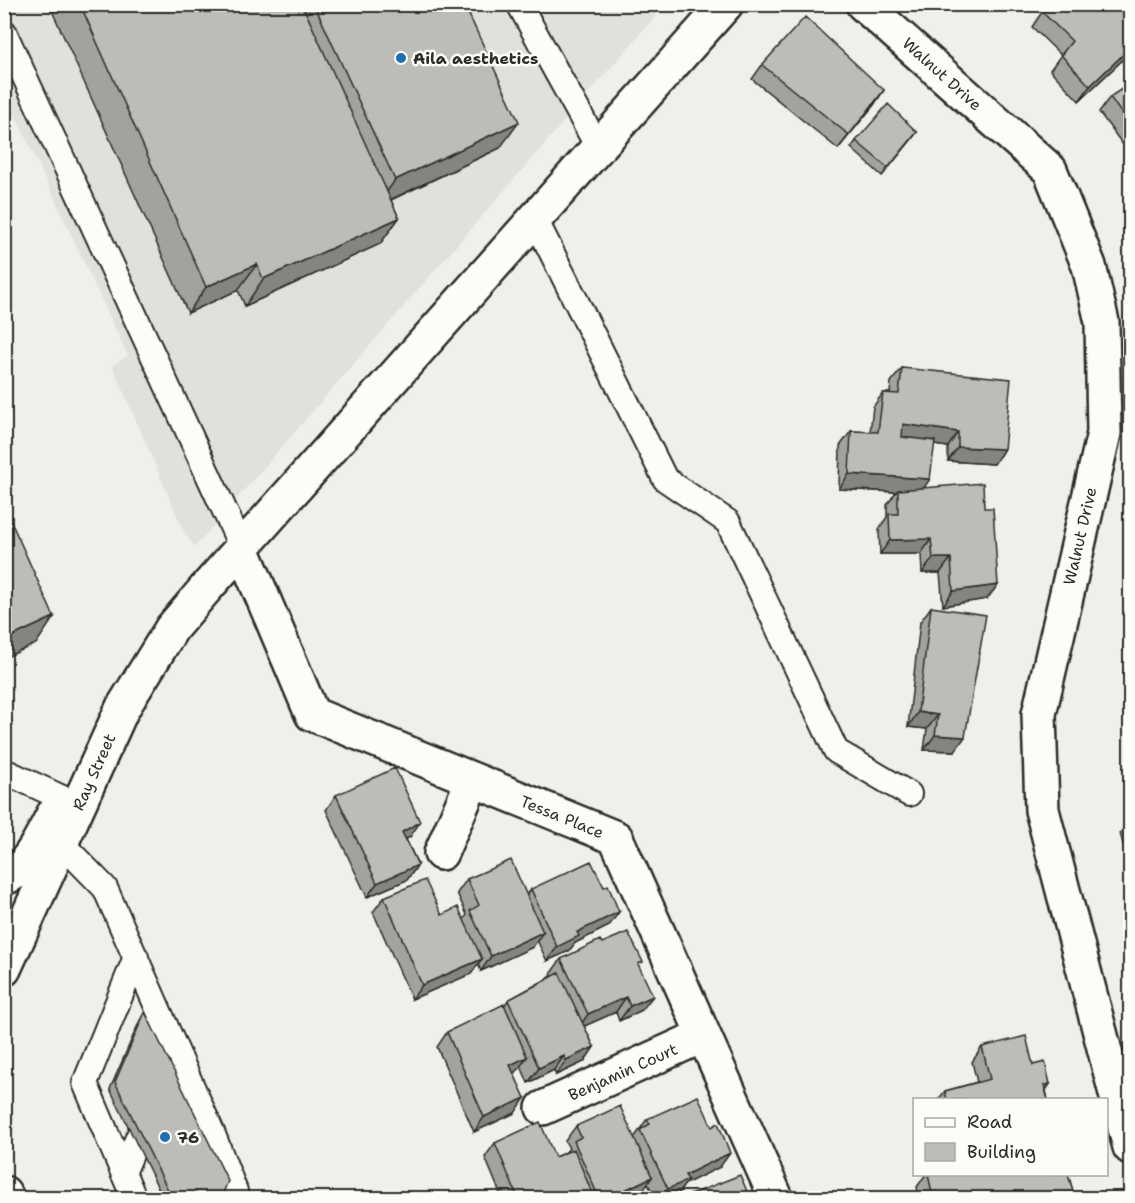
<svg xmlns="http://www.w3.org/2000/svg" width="1135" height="1203" viewBox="0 0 1135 1203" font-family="'Shantell Sans',sans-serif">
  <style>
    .built { fill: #e1e0dc }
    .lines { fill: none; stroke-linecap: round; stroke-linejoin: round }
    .lane-casing { stroke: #2b2b2b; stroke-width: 28 }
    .street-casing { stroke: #2b2b2b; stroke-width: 38 }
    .secondary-casing { stroke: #2b2b2b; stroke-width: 38 }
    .lane { stroke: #fdfcf7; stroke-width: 24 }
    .street { stroke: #fdfcf7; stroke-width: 33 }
    .secondary { stroke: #fdfcf7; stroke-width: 33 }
    .wall { fill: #a3a29e; stroke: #2b2b2b; stroke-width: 1.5 }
    .shaded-wall { fill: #848481; stroke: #2b2b2b; stroke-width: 1.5 }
    .building { fill: #bdbcb8; stroke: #2b2b2b; stroke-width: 1.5 }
    .poi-dot { fill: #1f6fb2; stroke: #fdfcf7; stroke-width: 2 }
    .labels { text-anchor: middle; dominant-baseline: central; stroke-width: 5; stroke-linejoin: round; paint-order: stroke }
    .poi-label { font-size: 16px; font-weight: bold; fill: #2b2b2b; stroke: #fdfcf7; text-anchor: start }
    .street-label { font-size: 16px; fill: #2b2b2b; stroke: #fdfcf7 }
  </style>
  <rect width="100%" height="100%" fill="#f0efeb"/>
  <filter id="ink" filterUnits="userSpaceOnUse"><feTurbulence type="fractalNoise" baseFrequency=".0167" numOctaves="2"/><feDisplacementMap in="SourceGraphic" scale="12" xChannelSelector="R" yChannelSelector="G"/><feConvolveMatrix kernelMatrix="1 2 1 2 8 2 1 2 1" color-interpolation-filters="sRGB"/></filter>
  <g filter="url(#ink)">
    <path class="built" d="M4,5h661l-470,542 -10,-13 -73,-169 16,-9 -123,-263z"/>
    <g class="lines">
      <g class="lane-casing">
        <path id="lane" d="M519,4l80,145
          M4,32l237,514
          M535,219l130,260 63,43 108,229 73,43
          M4,771l58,27
          M62,844l43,44 107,244 23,59v7
          M123,1173l26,-61
          M134,1198l-49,-115 51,-126"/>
      </g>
      <g class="street-casing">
        <path id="street" d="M863,4l187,166 39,96 13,56 2,111 -65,281 3,96 88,337
          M241,546l71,168 304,124 160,360
          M207,587l519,-583
          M441,853l31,-71
          M543,1108l159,-72"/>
      </g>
      <g class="secondary-casing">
        <path id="secondary" d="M4,878c23,-7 39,-44 49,-63
          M4,969l118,-260 50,-81 35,-41
          M4,1193l3,5"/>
      </g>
      <use href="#lane" class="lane"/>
      <use href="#street" class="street"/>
      <use href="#secondary" class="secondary"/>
    </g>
    <path class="wall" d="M49,4h415l36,144 -109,52 8,18 -19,26 -135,62 -7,-16 -50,23z
      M1131,4v48l-52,49 -29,-31 11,-15 -29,-28 10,-15z
      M762,65l122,25 -46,59 -86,-70z
      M1131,83v80l-8,-10 3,-4 -27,-37 11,-15z
      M917,132l-35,44 -31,-28 5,-7z
      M902,368l102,81 -10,15 -46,-3v-14l-14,-2 -10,43 63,111 -44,7 -3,-33h-18l-1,-19h-41l-1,-25 8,-12v-12l9,-13 -57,-3 1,-43 11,-15 19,1 3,-25 10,-14h7l1,-11z
      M931,607l24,144 -31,-1 3,-21 -19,-2 12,-105z
      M1131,616v35l-8,-1z
      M336,795l74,42 -4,2 12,26 -11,15 -40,17 -41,-87z
      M1131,819v55l-11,-41z
      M467,879l60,16 4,-6 78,37 -34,17 -6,8 -22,10 -10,-21 -4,7 -52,24 -3,-7 -7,10 -59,25 -39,-87 11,-15 58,18 22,4 3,-4 -10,-22z
      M602,943l37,24 3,43 -23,11 -3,-9 -32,14 10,21 -10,15 -28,13 -2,-5 -26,13 -7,-17 -4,5 -4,2 2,40 -41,19 -37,-85 10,-15 58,-27 3,-5 44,-24 -1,-3 10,-14z
      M145,1012l76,186h-58l-53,-109 30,-69z
      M982,1047l51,18 17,19 -4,6 2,10h-110l7,-9 32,-9 -5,-20z
      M647,1119l73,48 -35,17 -8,11 -8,3h-14l-7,-14 -6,8 -14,6h-126l-17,-41 10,-14 60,14 11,-5 3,-4 -4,-7 11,-15 58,12z
      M926,1174h142l7,24h-156l-2,-11z"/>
    <path class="shaded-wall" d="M1131,47v5l-52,49 11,-15z
      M884,90l-10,15 -36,44 11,-14z
      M519,122l-19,26 -123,58 18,-26z
      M917,132l-5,7 -30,37 6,-8z
      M399,218l-19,26 -135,62 18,-27z
      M257,264l-19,26 -50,23 18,-26z
      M903,424l55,8 -10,15 -56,-8z
      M958,447l46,2 -10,15 -46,-3z
      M849,474l81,5 -10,15 -22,-4 -2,2 -57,-3z
      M931,539l-10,15h-41l10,-14z
      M933,558h18l-11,15h-18z
      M998,585l-11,14 -44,7 10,-15z
      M54,617l-18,27 -32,14v-18z
      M1131,639v12l-8,-1z
      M918,712l20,3 -11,14 -19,-2z
      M935,735l30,2 -10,14 -31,-1z
      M420,822l-10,15 -18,9 10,-14z
      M418,865l-11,15 -40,17 10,-14z
      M619,912l-10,14 -34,17 -6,8 -22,10 10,-14 20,-15z
      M543,932l-10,15 -52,24 10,-15z
      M482,959l-11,15 -59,25 10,-14z
      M653,996l-11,14 -23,11 11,-15z
      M626,997l-10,15 -38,17 10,-15z
      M594,1047l-10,15 -28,13 10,-15z
      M564,1056l-10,14 -26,13 11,-15z
      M527,1057l-10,14 -18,9 11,-15z
      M1050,1084l-10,14 4,-13z
      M525,1098l-10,15 -41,19 10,-15z
      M730,1153l-10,14 -35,17 -8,11 -8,3h-8l7,-9 17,-14z
      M652,1177l-10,15 -14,6h-20z"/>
    <path class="building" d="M80,4h222l97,214 -136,61 -6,-15 -51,23z
      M314,4h150l55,118 -124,58z
      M1050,4h81v43l-41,39 -29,-31 11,-14 -30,-29z
      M805,17l79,73 -35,45 -87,-70z
      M1131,83v44l-21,-30z
      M888,104l29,28 -29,36 -32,-27z
      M902,368l109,11 -7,70 -46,-2v-15l-55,-8 -1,13 33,4 -5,38 -81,-5 2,-43 27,1 5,-39 16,1z
      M983,483l1,25h9l5,77 -45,6 -2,-33h-18l-2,-19 -41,1 -1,-26h9v-24z
      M4,506l50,111 -50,23z
      M931,607l55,8 -21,122 -30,-2 3,-20 -20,-3z
      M395,768l25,54 -18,10 16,33 -41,18 -41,-88z
      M511,860l32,72 -52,24 -21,-45 9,-6 -12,-26z
      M591,861l13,26 4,-2 11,27 -42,20 2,4 -22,11 -26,-58z
      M425,880l17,35 16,-8 24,52 -60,26 -38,-88z
      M628,932l15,30 -5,2 15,32 -23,10 -4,-9 -38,17 -27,-55 39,-19 2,3z
      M559,973l35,74 -28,13 -2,-4 -25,12 -31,-68z
      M504,1004l23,53 -17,8 15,33 -41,19 -37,-85z
      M145,1012l83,169 -7,17h-49l-57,-116z
      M1026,1036l7,29 12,-3 5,22 -6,1 4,15h-101l-2,-9 45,-12 -8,-32z
      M698,1096l14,31 6,-4 12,30 -45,22 3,5 -20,9 -28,-59 10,-6 -3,-5z
      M620,1106l32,71 -44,21h-9l-25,-57 7,-4 -5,-11z
      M540,1122l15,35 19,-8 20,49h-76l-23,-55z
      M928,1174h140l7,24h-142z
      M740,1175l10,23h-68z"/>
  </g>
  <g class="poi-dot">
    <circle cx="401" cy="58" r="6"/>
    <circle cx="165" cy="1137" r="6"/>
  </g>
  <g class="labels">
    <g class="poi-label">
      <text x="413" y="58">Aila aesthetics</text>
      <text x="177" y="1137">76</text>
    </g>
    <g class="street-label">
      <text transform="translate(942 74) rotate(42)">Walnut Drive</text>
      <text transform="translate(1080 536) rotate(-77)">Walnut Drive</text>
      <text transform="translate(94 772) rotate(-66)">Ray Street</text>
      <text transform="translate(562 817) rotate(22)">Tessa Place</text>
      <text transform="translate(623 1072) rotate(-24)">Benjamin Court</text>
    </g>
  </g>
  <rect width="1135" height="1203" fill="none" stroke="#fdfcf7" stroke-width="24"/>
  <rect x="12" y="12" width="1111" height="1179" fill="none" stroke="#2b2b2b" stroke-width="2" filter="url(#ink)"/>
  <rect x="913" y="1098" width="195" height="78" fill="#fdfcf7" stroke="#a9a8a5" stroke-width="1.5"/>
  <rect x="925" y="1118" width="30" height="9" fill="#fdfcf7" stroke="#a9a8a5" stroke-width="1.5"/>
  <text x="967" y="1128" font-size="18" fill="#2b2b2b">Road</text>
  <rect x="925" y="1143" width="30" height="18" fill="#bdbcb8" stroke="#a9a8a5" stroke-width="1.5"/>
  <text x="967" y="1158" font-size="18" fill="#2b2b2b">Building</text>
</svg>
